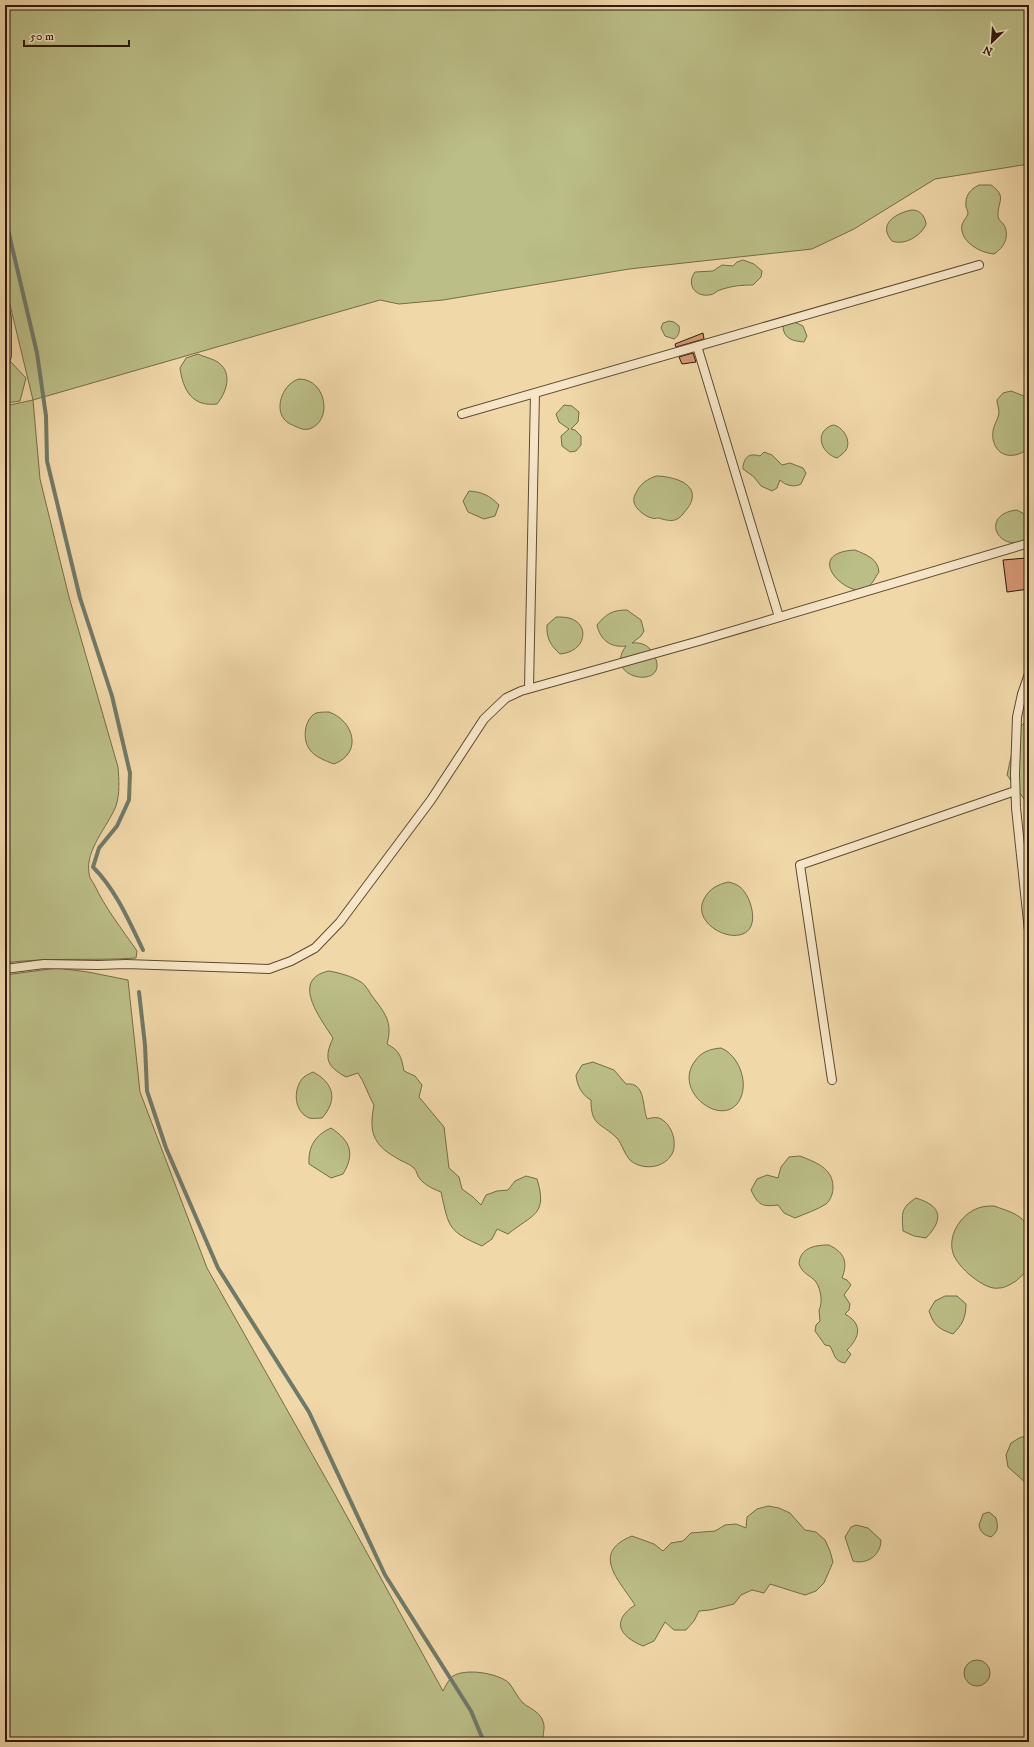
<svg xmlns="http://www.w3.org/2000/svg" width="1034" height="1747" viewBox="0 0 1034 1747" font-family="'IM FELL DW Pica',serif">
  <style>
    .green { fill: #bbbe87; stroke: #746c48 }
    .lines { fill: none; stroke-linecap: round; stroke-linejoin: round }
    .stream { stroke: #6f7a68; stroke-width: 4 }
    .building { fill: #d79873; stroke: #2d1a09 }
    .service-casing { stroke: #5e4a31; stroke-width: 10 }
    .service { stroke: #f6e6c7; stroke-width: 8 }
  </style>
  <rect width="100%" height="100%" fill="#f1d8a9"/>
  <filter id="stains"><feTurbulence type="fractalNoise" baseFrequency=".005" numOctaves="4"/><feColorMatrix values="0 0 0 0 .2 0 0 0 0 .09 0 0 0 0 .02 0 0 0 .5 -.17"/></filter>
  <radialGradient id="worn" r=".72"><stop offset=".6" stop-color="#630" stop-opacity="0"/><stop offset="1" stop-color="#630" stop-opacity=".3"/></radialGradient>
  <path class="green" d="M5,5h1024v159l-94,15 -81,50 -42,20 -183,20 -186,31 -44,4 -19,-4 -347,100 7,79 29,118 49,170c1,13 2,26 -2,39 -8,20 -31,44 -27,67 0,4 3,8 5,11 11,24 28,45 43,67l-1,7c-43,3 -88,-1 -131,5v-557l28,-6 -28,-116z
    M979,185h12c16,11 7,16 7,30 0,5 4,7 6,10 6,11 0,23 -10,29 -14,-1 -35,-13 -32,-29 1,-4 5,-8 6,-11 0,-3 -1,-5 -2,-7 -1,-11 3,-17 13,-22z
    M912,210c8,0 13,6 14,14 -4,11 -21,22 -34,17 -15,-17 4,-28 20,-31z
    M743,260l11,4 8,7 -1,6 -8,8c-12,0 -22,1 -33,5 -4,1 -6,5 -11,5 -14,2 -23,-11 -14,-23l18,-1 9,-6 11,1 4,-4z
    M669,321l5,1 5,4c1,5 0,10 -5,13l-9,-3 -4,-8 2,-5z
    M792,321l11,5 4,10 -3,6c-11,-1 -20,-3 -21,-15l4,-5z
    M198,354c6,3 16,5 21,9 14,11 7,30 -2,41 -25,3 -34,-14 -37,-36l6,-10z
    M5,361h5l16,17 -6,23 -15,2z
    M299,379c28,0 34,43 10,50 -5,1 -8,0 -12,-2 -5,-2 -10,-4 -13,-8 -10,-13 0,-36 15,-40z
    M1011,391l18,7v50c-13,11 -32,11 -36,-9 -2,-13 6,-19 6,-27 0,-4 -2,-8 -2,-12l6,-7z
    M564,405l8,1 7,6 -1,10 -7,7 4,1 6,6v9l-5,6 -6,1 -8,-6 -1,-10 8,-7 -10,-7 -3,-8z
    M833,425c9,1 19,15 13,25 -2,3 -6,6 -9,8 -17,-5 -23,-27 -4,-33z
    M764,452l8,3 10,10 8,-2 13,5 3,5 -5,11c-7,4 -16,1 -21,-4l-3,8 -5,3 -11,-5 -7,-9 -11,-8v-3c2,-10 7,-13 17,-10z
    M656,476c12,0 40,5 36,23 -1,6 -6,11 -9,15 -8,10 -16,6 -25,4 -2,0 -4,1 -6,0 -6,-1 -17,-9 -18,-16 -1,-3 1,-8 3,-11 4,-8 11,-12 19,-15z
    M469,491c13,1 20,4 30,14l-4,11 -11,3 -16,-7 -5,-11z
    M1016,510c15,5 13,15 13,29 -31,16 -50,-24 -13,-29z
    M855,550c12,5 23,9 24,22 -4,5 -7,14 -14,17 -18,9 -64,-36 -10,-39z
    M627,610l14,10 3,11 -3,5 -9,7c9,-1 16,2 21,10 22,38 -53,28 -27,-7 -15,2 -26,-6 -29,-21 9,-11 15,-15 30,-15z
    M556,617c4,0 9,0 13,1 22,6 17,34 -9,36 -9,-8 -14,-16 -13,-29z
    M329,712c25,9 34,41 5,52 -8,-3 -19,-7 -24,-14 -8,-10 -6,-31 6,-37 4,-1 9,-1 13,-1z
    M1029,718v88l-22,-31 10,-45z
    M728,882c5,1 8,2 12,5 9,7 16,28 11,39 -10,23 -61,0 -47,-27 6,-11 13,-14 24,-17z
    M57,968l31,4 40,8 12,112 67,176 127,225 109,198c2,-4 6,-12 10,-15 13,-8 45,-3 56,7 5,6 8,14 14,20 6,5 15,8 19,16 5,10 -1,14 2,23h-539v-767z
    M329,971c11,2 22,5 32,11 5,3 8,10 11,14 13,17 21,26 15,48 13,7 14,12 17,27l11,5 7,9 -3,12 25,30 5,41 10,9 3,12 11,8 8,8 5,-10 11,-4 11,-1 7,-9 11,-5 11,3c11,36 -4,35 -29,55l-11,-5 -5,10 -10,7c-34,-15 -33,-18 -41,-54 -8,-3 -16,-7 -21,-13 -3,-3 -3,-8 -6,-11 -5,-5 -14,-7 -19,-11 -23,-13 -26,-27 -21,-52 -6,-10 -9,-22 -16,-32l-12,4c-20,-11 -22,-19 -13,-39 -13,-20 -43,-59 -4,-67z
    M721,1048c17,7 27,32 20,49 -14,35 -70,-4 -46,-36 6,-9 15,-12 26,-13z
    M593,1062l21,8 12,14c20,-2 16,22 21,35 3,-1 8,-2 12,-1 12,5 18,22 14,34 -7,16 -29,19 -42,9 -7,-7 -9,-17 -14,-23 -17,-16 -26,-12 -26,-38 -9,-5 -14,-14 -15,-25l6,-10z
    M313,1072c21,11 25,28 9,46 -4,0 -9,1 -13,0 -15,-7 -16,-27 -7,-39 2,-3 7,-5 11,-7z
    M331,1128c20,13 24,26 12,46l-12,4 -22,-14c-1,-17 6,-29 22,-36z
    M800,1156c15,6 33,12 33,31 0,6 -2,13 -7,17 -9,6 -22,10 -31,14l-11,-5 -6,-8c-16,2 -20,0 -27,-15l6,-11 10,-4 11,3 3,-11 8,-10z
    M916,1198c26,8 28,21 10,40l-12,-2 -11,-5c-1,-17 -3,-23 13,-33z
    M994,1206c11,4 24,7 32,17 1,2 2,3 3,5 1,5 1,36 -1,40 -2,5 -8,9 -12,13 -5,3 -11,7 -17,7 -14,3 -42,-21 -46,-35 -6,-19 10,-42 29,-46 4,-1 8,-1 12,-1z
    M829,1245c16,8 19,17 13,33l5,2 4,5 -7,10 6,9 -1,6 -4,4c18,10 15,23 2,36l4,4 -6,9c-11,-2 -10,-8 -15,-17l-5,-1 -10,-14 1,-6 4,-4 -1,-11c4,-7 2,-21 -3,-28 -5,-7 -13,-7 -17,-18 1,-16 15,-19 30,-19z
    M945,1296h12l9,8c0,14 -4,21 -13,30 -14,-5 -19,-8 -24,-23l6,-10z
    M1021,1437h8v47h-2l-19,-17 -2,-12 5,-12z
    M768,1506l11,2 11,5 15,17 11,2 9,8 5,11 3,11 -9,21 -8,8 -11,4 -35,-11 -6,9 -12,-3 -11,5 -7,9 -24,6 -11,1 -5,10 -8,9h-12l-9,-8 -11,19 -11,5c-24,-10 -32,-25 -8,-41 -16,-25 -45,-52 -3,-69l22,8 9,7 8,-8 12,-2 8,-8 24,-2 10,-6 11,-1 10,4 1,-11 10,-8z
    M989,1512l7,6c2,8 3,13 -5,19 -7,-2 -11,-5 -12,-12l4,-11z
    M856,1525l12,3 13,12c0,15 -14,25 -28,21l-8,-24 6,-10z
    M964 1673a13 13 0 1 1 26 0a13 13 0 1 1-26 0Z"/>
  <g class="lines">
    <path class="stream" d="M5,217l32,136 9,63 1,45 33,137 32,98 18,77 -1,27 -12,26 -18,22 -6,19c23,23 36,54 50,83
      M139,992l6,53 2,46 19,57 52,120 91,144 76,163 86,136 13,31"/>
  </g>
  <path class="building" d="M703,333l1,6 -28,8 -1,-3z
    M693,353l3,9 -14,2 -3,-7z
    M1026,558l3,31 -22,3 -4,-32z"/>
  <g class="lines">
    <g class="service-casing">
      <path id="service" d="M5,309l2,9v38l-2,5
        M697,346l82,271
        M462,414l517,-149
        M1029,674l-7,20 -5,23 -2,57 1,34 13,123
        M529,688l6,-295
        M5,969l39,-5 54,1 28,-1 143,5 22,-8 24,-13 25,-26 91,-122 53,-81 22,-21 15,-7 178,-50 330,-98
        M832,1080l-32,-215 215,-74"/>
    </g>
    <use href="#service" class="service"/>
  </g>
  <rect width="1034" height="1747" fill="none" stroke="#f1d8a9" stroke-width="20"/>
  <rect x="6" y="6" width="1022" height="1735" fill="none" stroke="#2d1a09" stroke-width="2"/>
  <rect x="10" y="10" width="1014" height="1727" fill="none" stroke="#2d1a09"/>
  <g transform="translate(992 42) rotate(205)" stroke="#f6e6c7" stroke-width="3" paint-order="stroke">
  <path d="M0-3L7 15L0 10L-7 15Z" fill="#2d1a09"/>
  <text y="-6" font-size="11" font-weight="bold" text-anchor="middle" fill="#2d1a09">N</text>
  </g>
  <path d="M24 40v6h105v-6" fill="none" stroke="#2d1a09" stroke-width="2"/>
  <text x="30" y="40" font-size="12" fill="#2d1a09" stroke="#f6e6c7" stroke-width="3" paint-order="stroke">50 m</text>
  <rect width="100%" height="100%" filter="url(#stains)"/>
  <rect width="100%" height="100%" fill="url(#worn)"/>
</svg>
